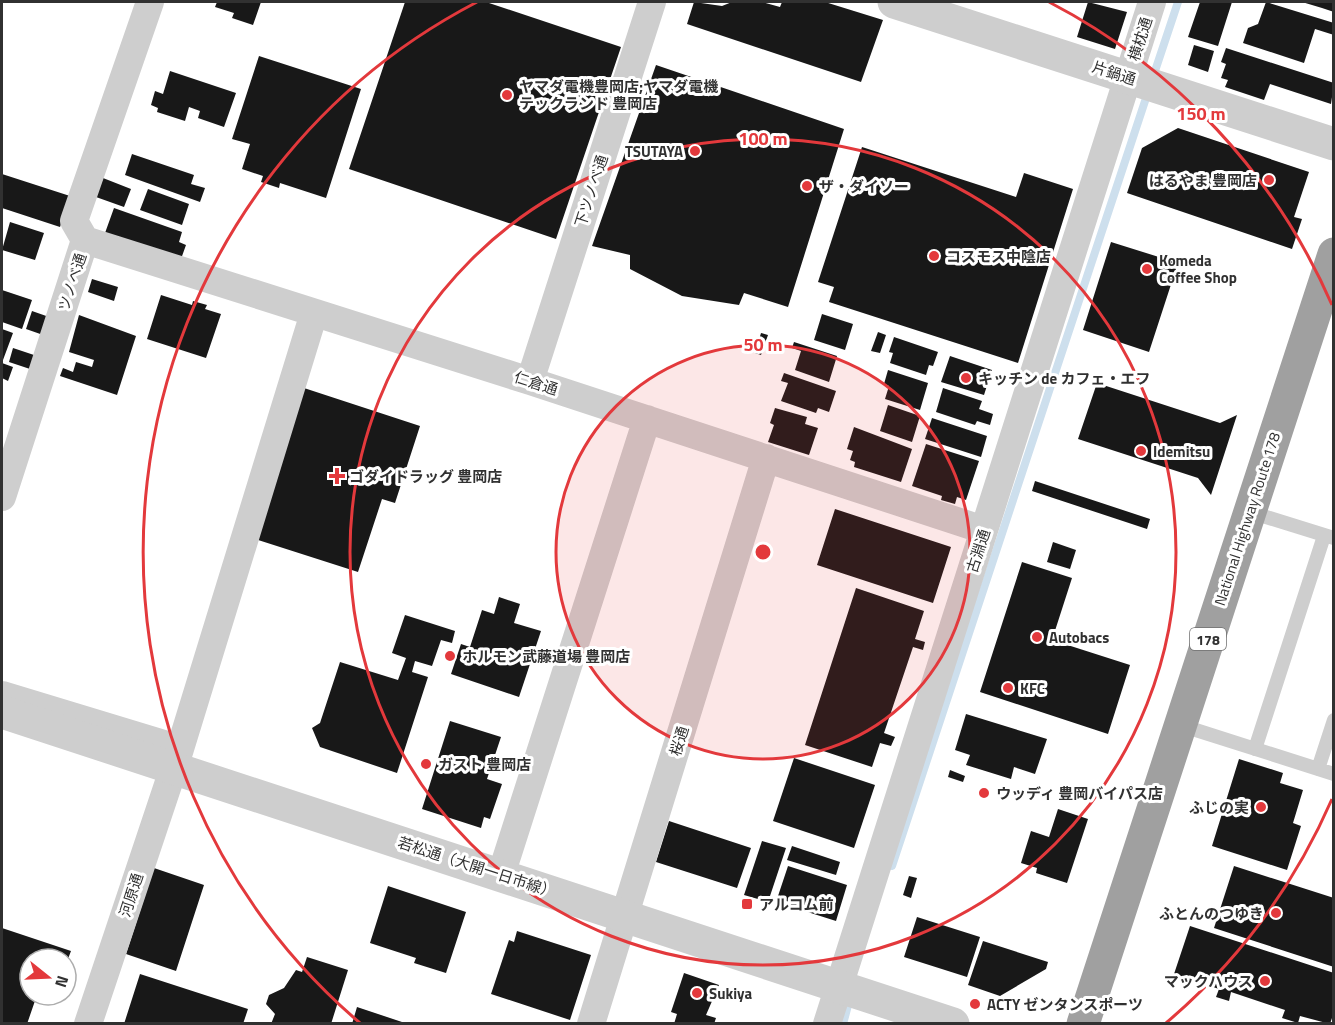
<svg xmlns="http://www.w3.org/2000/svg" width="1335" height="1025" viewBox="0 0 1335 1025" font-family="'Titillium Web','Noto Sans JP',sans-serif">
  <style>
    .lines { fill: none; stroke-linecap: round; stroke-linejoin: round }
    .stream { stroke: #cddfed; stroke-width: 8 }
    .building { fill: #181818 }
    .service { stroke: #cecece; stroke-width: 14 }
    .minor { stroke: #cecece; stroke-width: 28 }
    .tertiary { stroke: #cecece; stroke-width: 33 }
    .trunk { stroke: #a0a0a0; stroke-width: 33 }
    .ring { fill: none; stroke: #e3393c; stroke-width: 3 }
    .poi-dot { fill: #e3393c; stroke: #fff; stroke-width: 2 }
    .labels { text-anchor: middle; dominant-baseline: central; stroke-width: 6; stroke-linejoin: round; paint-order: stroke }
    .shield { fill: #fff; stroke: #6f6f6f; stroke-width: 1.5 }
    .shield-label { font-size: 14px; font-weight: bold; fill: #313131 }
    .street-label { font-size: 15px; fill: #313131; stroke: #fff }
    .poi-label { font-size: 15px; font-weight: bold; fill: #313131; stroke: #fff; text-anchor: start }
    .centre { fill: #e3393c; stroke: #fff; stroke-width: 3 }
    .ring-label { font-size: 18px; text-anchor: middle; font-weight: bold; fill: #e3393c; stroke: #fff; stroke-width: 6; stroke-linejoin: round; paint-order: stroke }
  </style>
  <rect width="100%" height="100%" fill="#fff"/>
  <g class="lines">
    <path class="stream" d="M1152,80l26,-78
      M892,866l256,-774
      M843,1024l7,-26"/>
  </g>
  <path class="building" d="M217,2h44l-8,23 -21,-7 2,-5 -19,-6z
    M405,2h81l135,45 -65,192 -207,-70z
    M694,2l28,4 10,-4h30l18,5 2,-5h43l58,18 -22,62 -174,-58z
    M1088,2l39,10 -12,37 -38,-12z
    M1200,2h32l-14,44 -30,-9z
    M1266,2l68,21v12l-19,-6 -11,34 -61,-20 5,-15 10,-4z
    M1302,2h32v10l-12,-4z
    M1194,45l20,6 -6,21 -20,-7z
    M1226,48l108,35 -3,21 -61,-20 -6,16 -39,-13 3,-7 -7,-2 5,-14 -5,-2z
    M259,56l102,33 -35,109 -46,-15 -1,5 -18,-6 2,-6 -21,-7 8,-25 -18,-5z
    M656,65l188,64 -56,178 -44,-14 -5,12 -57,-9 -52,-27v-14l-38,-9z
    M170,71l66,22 -12,34 -26,-9 2,-7 -11,-4 -4,14 -28,-9 1,-4 -7,-3 4,-14 8,3z
    M1178,128l131,44 -15,45 8,2 -10,30 -165,-56 15,-45z
    M862,147l154,50 8,-24 49,16 -55,174 -189,-61 5,-15 -16,-5z
    M132,154l62,21 -3,9 14,4 -5,14 -75,-27z
    M2,174l68,22 -10,31 -58,-19z
    M103,178l28,11 -7,18 -28,-10z
    M148,189l41,15 -7,21 -42,-15z
    M114,208l68,24 -3,10 7,3 -5,14 -76,-26z
    M10,222l34,11 -9,27 -33,-10z
    M1111,242l67,21 -29,89 -66,-22z
    M92,279l26,8 -4,14 -26,-9z
    M2,290l30,10 -10,29 -20,-7z
    M161,295l31,10 1,-4 14,4 -2,4 16,5 -15,44 -59,-19z
    M32,311l20,7 -6,18 -20,-7z
    M822,314l31,10 -8,26 -31,-10z
    M79,315l57,21 -19,59 -57,-19 3,-8 10,4 3,-10 16,5 2,-7 -25,-8z
    M2,329l11,4 -10,27 -1,-1z
    M878,332l8,3 -6,18 -9,-2z
    M761,333l7,2 -7,20 -6,-2z
    M894,337l44,15 -5,14 -4,-1 -3,10 -36,-12 3,-10 -4,-1z
    M794,342l43,14 -8,26 -34,-12 6,-19 -9,-3z
    M13,348l24,8 -4,14 -24,-8z
    M950,356l42,14 -8,25 -43,-13z
    M2,363l11,4 -5,14 -6,-3z
    M888,370l40,13 -8,27 -35,-11 4,-13 -5,-2z
    M784,373l52,18 -7,21 -11,-4 -2,5 -35,-12 7,-18 -7,-2z
    M1097,383l123,40 17,-8 -26,80 -13,-17 -120,-39z
    M304,388l116,38 -25,77 -13,-4 -24,73 -103,-33z
    M943,388l39,13 -3,8 14,5 -3,11 -13,-4 -2,4 -39,-13z
    M888,405l32,11 -8,26 -32,-11z
    M775,408l32,9 -2,7 13,4 -9,27 -41,-13 6,-17 -4,-2z
    M932,418l55,18 -6,21 -56,-18z
    M854,427l58,22 -11,33 -47,-15 1,-5 -5,-2 3,-9 -6,-2z
    M926,444l53,17 -13,39 -9,-3 -2,7 -14,-4 1,-4 -30,-10z
    M1035,481l115,38 -3,10 -115,-38z
    M835,509l116,38 -18,56 -116,-38z
    M1053,542l23,8 -6,19 -23,-7z
    M1022,562l50,16 -20,62 78,25 -22,69 -128,-42z
    M856,588l68,23 -9,28 10,3 -2,8 -10,-3 -29,86 11,4 -4,9 -11,-3 -8,24 -67,-22z
    M499,597l21,7 -6,19 27,8 -22,66 -68,-23 10,-30 9,3 12,-37 12,4z
    M405,615l50,16 -3,12 -11,-3 -9,26 -17,-5 -3,11 16,5 -31,96 -77,-26 -8,-19 8,-5 20,-61 58,18 8,-22 -14,-5z
    M966,714l81,25 -12,35 -21,-7 -3,12 -45,-14 4,-10 -15,-5z
    M450,721l51,16 -14,42 15,5 -12,35 -6,-2 -3,11 -59,-19z
    M794,758l81,27 -21,63 -81,-27z
    M1239,759l44,14 -3,10 23,7 -10,33 8,3 -14,44 -75,-24z
    M950,770l15,6 -2,6 -15,-5z
    M1058,809l30,10 -21,64 -31,-10 1,-5 -16,-5 10,-32 18,6z
    M669,821l82,27 -14,40 -81,-26z
    M762,841l24,7 -18,54 -24,-7z
    M792,846l48,16 -4,13 -49,-15z
    M788,866l59,19 -11,36 -60,-19z
    M1234,866l100,32v69l-120,-39z
    M154,868l50,17 -28,86 -50,-17z
    M909,876l8,2 -6,20 -8,-3z
    M388,886l78,26 -20,61 -32,-10 2,-5 -46,-15z
    M917,917l63,20 -13,40 -63,-20z
    M1190,926l144,47v39l-4,12 -30,-8 -2,7 -16,-5 3,-8 -54,-18 -2,9 -13,-4 3,-8 -45,-15z
    M2,928l69,23 -5,13v-5h-36v36h7l-10,29h-25z
    M517,931l74,24 -21,65 -79,-26 18,-54 5,2z
    M983,941l65,21 -2,7 -46,27 -32,-11z
    M307,957l41,13 -17,54h-60l4,-10 -9,-10 3,-9 15,-7 12,-18 6,2z
    M684,973l35,12 -13,30 10,3 -2,6h-40l3,-10 -6,-2z
    M140,974l108,35 -5,15h-119z
    M357,1007l48,16v1h-53z"/>
  <g class="lines">
    <path class="service" d="M1250,512l84,26
      M1180,725l154,49
      M1255,749l69,-213
      M1318,769l16,-49"/>
    <path class="minor" d="M85,240l445,141 454,149
      M530,381l122,-379
      M2,497l83,-257 -11,-19 76,-219
      M2,695l178,54
      M501,875l146,-456
      M88,1024l92,-275 134,-436
      M591,1024l175,-566
      M827,1024l325,-1022"/>
    <path class="tertiary" d="M894,2l440,142
      M2,712l951,312"/>
    <path class="trunk" d="M1083,1024l251,-770"/>
  </g>
  <circle cx="763" cy="552" r="207" fill="#e3393c" fill-opacity=".12"/>
  <g class="ring">
    <circle cx="763" cy="552" r="207"/>
    <circle cx="763" cy="552" r="413"/>
    <path d="M1332 799A620 620 0 0 1 1166 1023M360 1023A620 620 0 0 1 477 2M1049 2A620 620 0 0 1 1332 305"/>
  </g>
  <g class="poi-dot">
    <circle cx="507" cy="95" r="6"/>
    <circle cx="695" cy="151" r="6"/>
    <circle cx="1269" cy="180" r="6"/>
    <circle cx="807" cy="186" r="6"/>
    <circle cx="934" cy="256" r="6"/>
    <circle cx="1147" cy="269" r="6"/>
    <circle cx="966" cy="378" r="6"/>
    <circle cx="1141" cy="451" r="6"/>
    <path d="M334 467h6v6h6v6h-6v6h-6v-6h-6v-6h6z"/>
    <circle cx="1037" cy="637" r="6"/>
    <circle cx="450" cy="656" r="6"/>
    <circle cx="1008" cy="688" r="6"/>
    <circle cx="426" cy="764" r="6"/>
    <circle cx="984" cy="793" r="6"/>
    <circle cx="1261" cy="807" r="6"/>
    <rect x="741" y="898" width="12" height="12" rx="3"/>
    <circle cx="1276" cy="913" r="6"/>
    <circle cx="1265" cy="981" r="6"/>
    <circle cx="697" cy="993" r="6"/>
    <circle cx="975" cy="1004" r="6"/>
  </g>
  <g class="labels">
    <rect class="shield" x="1190" y="628" width="36" height="22" rx="4.5"/>
    <g class="shield-label">
      <text x="1208" y="639">178</text>
    </g>
    <g class="street-label">
      <text transform="translate(1140 39) rotate(-72)">横枕通</text>
      <text transform="translate(1114 73) rotate(18)">片鍋通</text>
      <text transform="translate(591 191) rotate(-72)">下ツノベ通</text>
      <text transform="translate(72 282) rotate(-72)">ツノベ通</text>
      <text transform="translate(536 383) rotate(18)">仁倉通</text>
      <text transform="translate(1247 519) rotate(-72)">National Highway Route 178</text>
      <text transform="translate(978 551) rotate(-72)">古淵通</text>
      <text transform="translate(679 741) rotate(-73)">桜通</text>
      <text transform="translate(477 867) rotate(18)">若松通（大開一日市線）</text>
      <text transform="translate(131 895) rotate(-72)">河原通</text>
    </g>
    <g class="poi-label">
      <text x="519" y="86">ヤマダ電機豊岡店;ヤマダ電機<tspan x="519" dy="17">テックランド 豊岡店</tspan></text>
      <text x="683" y="151" text-anchor="end">TSUTAYA</text>
      <text x="1257" y="180" text-anchor="end">はるやま 豊岡店</text>
      <text x="819" y="186">ザ・ダイソー</text>
      <text x="946" y="256">コスモス中陰店</text>
      <text x="1159" y="260">Komeda<tspan x="1159" dy="17">Coffee Shop</tspan></text>
      <text x="978" y="378">キッチン de カフェ・エフ</text>
      <text x="1153" y="451">Idemitsu</text>
      <text x="349" y="476">ゴダイドラッグ 豊岡店</text>
      <text x="1049" y="637">Autobacs</text>
      <text x="462" y="656">ホルモン武藤道場 豊岡店</text>
      <text x="1020" y="688">KFC</text>
      <text x="438" y="764">ガスト 豊岡店</text>
      <text x="996" y="793">ウッディ 豊岡バイパス店</text>
      <text x="1249" y="807" text-anchor="end">ふじの実</text>
      <text x="759" y="904">アルコム前</text>
      <text x="1264" y="913" text-anchor="end">ふとんのつゆき</text>
      <text x="1253" y="981" text-anchor="end">マックハウス</text>
      <text x="709" y="993">Sukiya</text>
      <text x="987" y="1004">ACTY ゼンタンスポーツ</text>
    </g>
  </g>
  <circle cx="763" cy="552" r="9" class="centre"/>
  <g class="ring-label">
    <text x="1201" y="120">150 m</text>
    <text x="763" y="145">100 m</text>
    <text x="763" y="351">50 m</text>
  </g>
  <rect width="1335" height="1025" fill="none" stroke="#313131" stroke-width="6"/>
  <g transform="translate(48 977) rotate(108)"><circle r="28" fill="#ffffff" stroke="#adadad" stroke-width="1.5"/>
  <path d="M0-4.5L10 22L0 15L-10 22Z" fill="#e3393c"/>
  <text y="-9" font-size="16" font-weight="bold" text-anchor="middle" fill="#313131">N</text>
  </g>
</svg>
